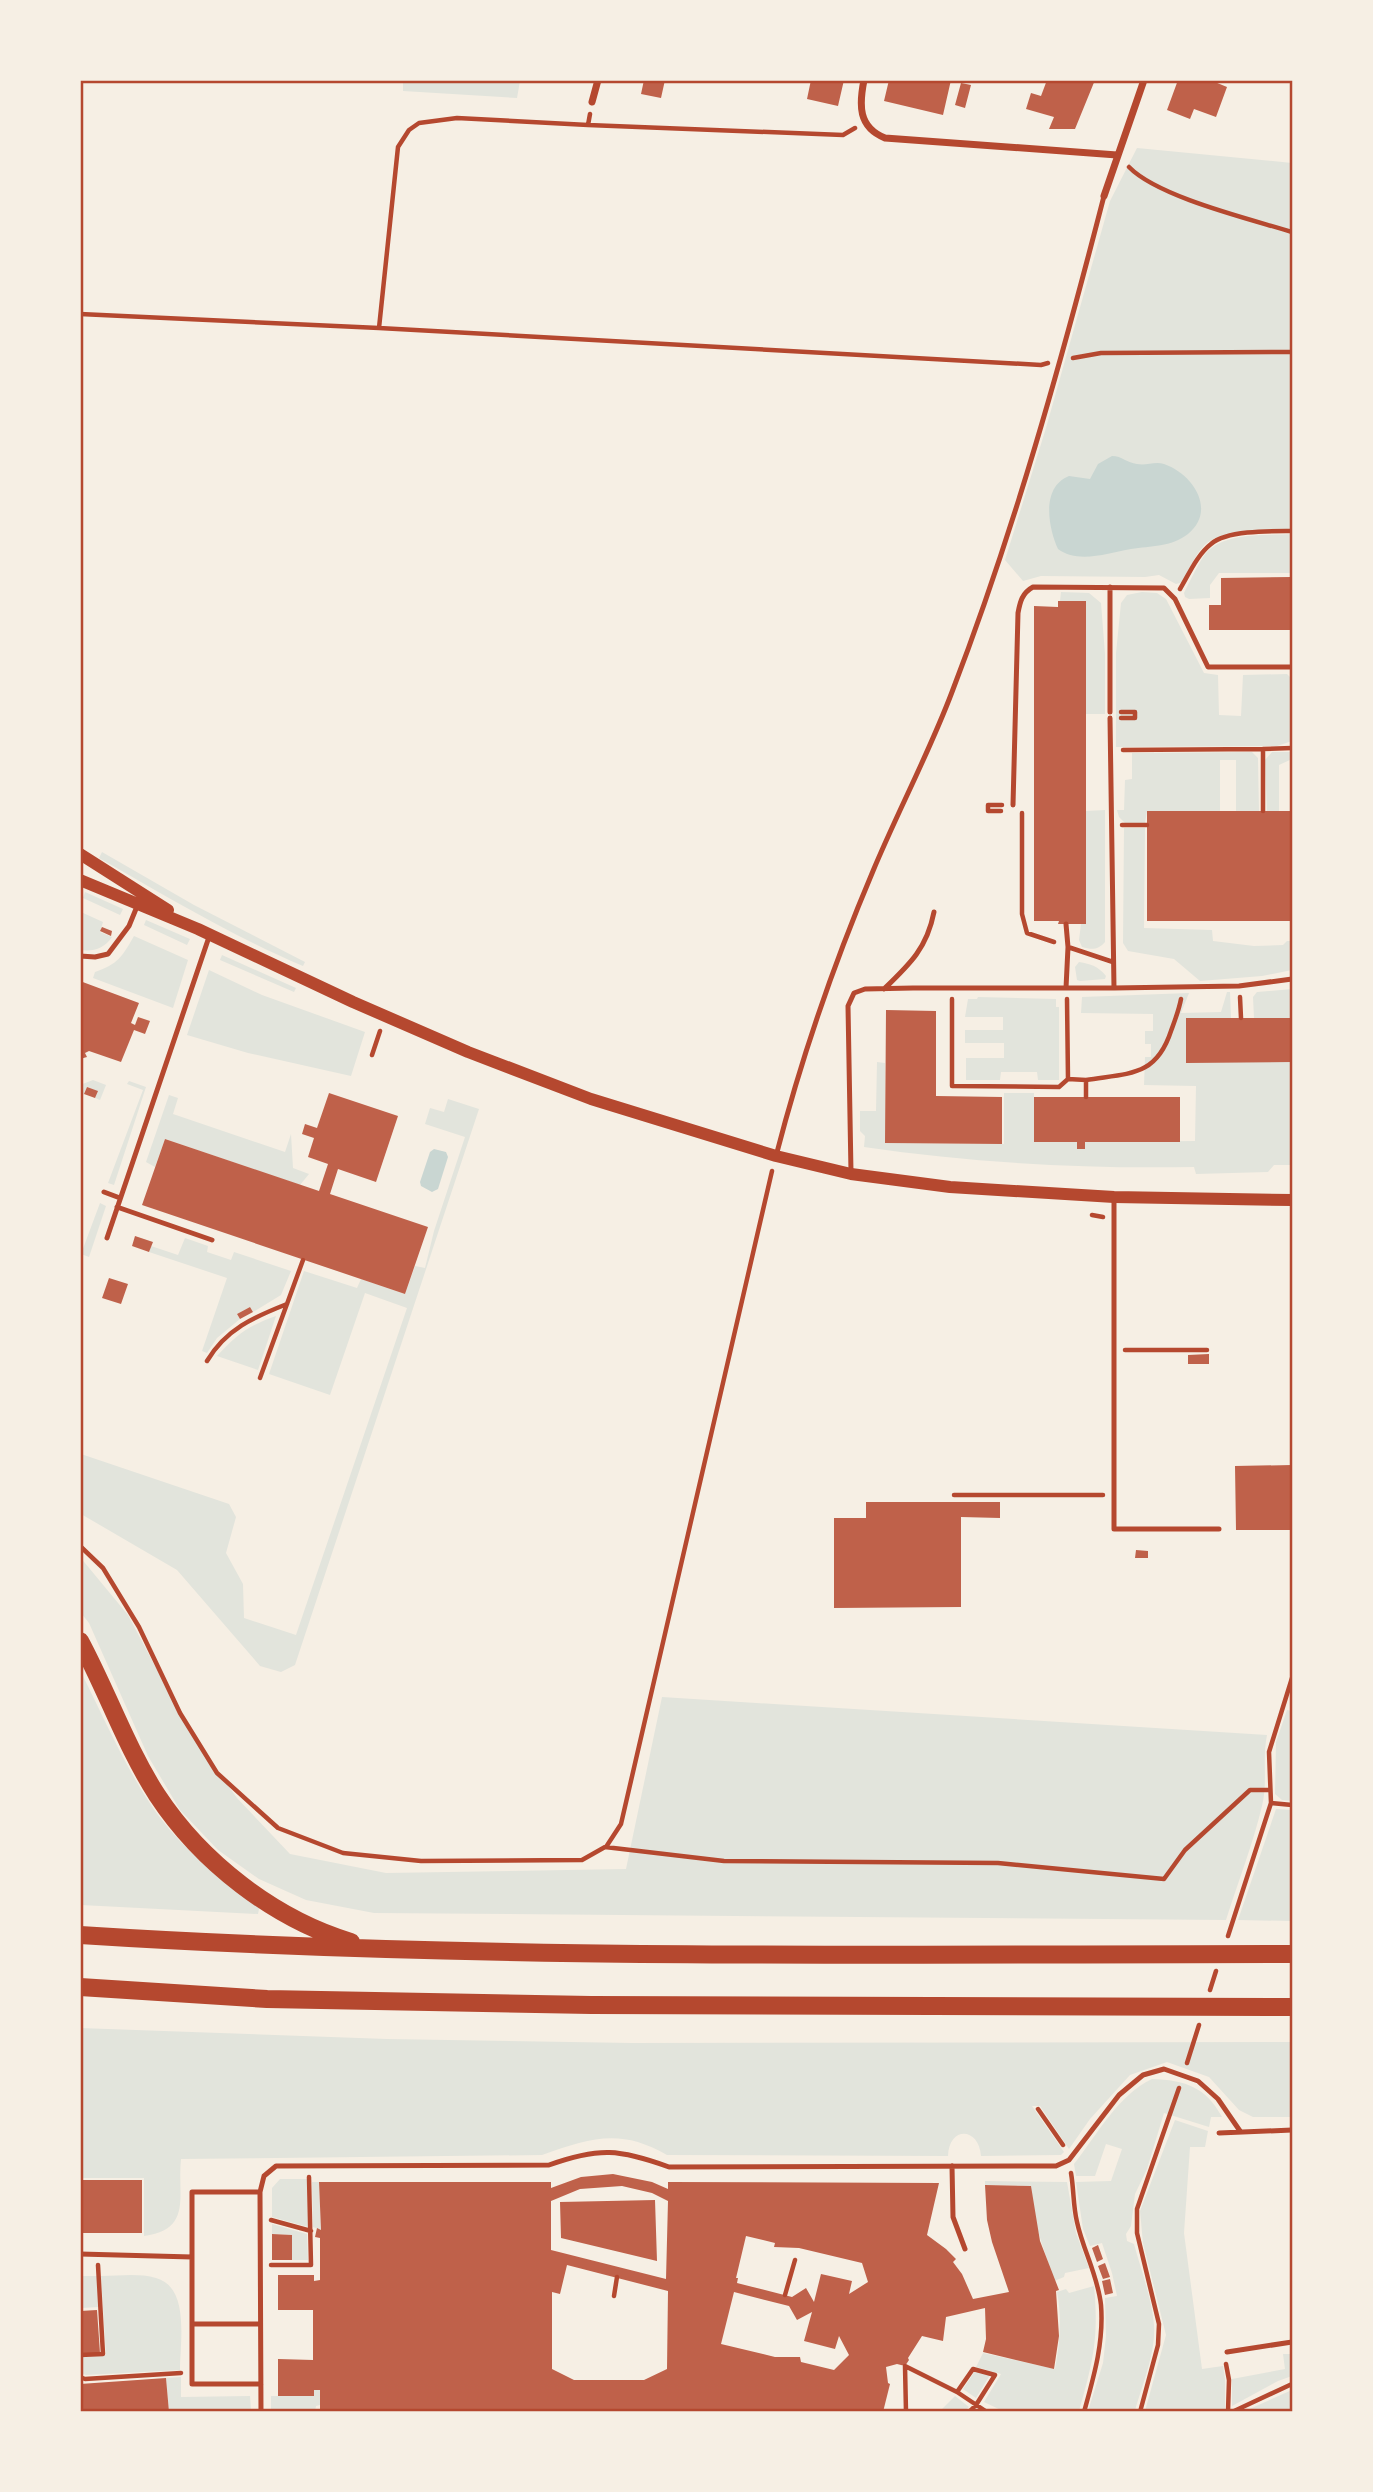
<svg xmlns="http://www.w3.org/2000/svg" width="1373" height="2492" viewBox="0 0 1373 2492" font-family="'PT Sans',sans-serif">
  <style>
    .green { fill: #e2e4dc }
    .water { fill: #c9d6d2 }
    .building { fill: #bf614a; fill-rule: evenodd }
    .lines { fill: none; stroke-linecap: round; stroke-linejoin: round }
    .path { stroke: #b5482f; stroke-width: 4.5 }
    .service { stroke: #b5482f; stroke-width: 5 }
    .minor { stroke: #b5482f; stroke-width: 7 }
    .tertiary { stroke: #b5482f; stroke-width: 12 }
    .motorway { stroke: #b5482f; stroke-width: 18 }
    .neatline { fill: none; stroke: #b5482f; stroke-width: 2.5 }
  </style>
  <rect width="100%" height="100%" fill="#f6efe4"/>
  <path class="green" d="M403,81v-1l117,1 -3,17 -114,-7z
    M1137,148l155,15v366c-25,2 -73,-2 -90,19 -8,9 -13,23 -19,34l-7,2 -17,-9 -14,2 -104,-1 -18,5 -18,-21 41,-132 64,-227z
    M1292,534v39h-73l-9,12v13l-21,1 -4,-2 -1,-4c6,-12 12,-25 19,-36 17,-26 62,-21 89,-23z
    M1061,592l28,1 12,10 4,51v60h-19v-112l-26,-1z
    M1142,592l15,1 9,6 38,74 14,2 1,40 22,1 2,-41 44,-1 5,5v62l-15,5 -161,1v-94l5,-50 6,-8z
    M1252,752l6,6 1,53h-23v-51h-16v51h-73l-2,12h-20l-6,-6 -2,-7h7l1,-30 7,-1v-26z
    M1272,752h20v7l-13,6v46h-12l-2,-51z
    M1105,810v132c-7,8 -13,8 -23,5l-3,-7 2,-16h5v-113z
    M1124,828h21l-1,100 68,2 1,11 41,5 29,-1 4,-4h5v29l-30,6 -62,5 -26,-22 -46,-8 -5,-8z
    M102,852l92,53 111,57 -2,4c-71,-30 -137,-70 -204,-108z
    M85,892l38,17 -3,6 -37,-17z
    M81,912l22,10 -3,10 12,5c-7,11 -19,15 -31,13z
    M146,920l44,19 -3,6 -43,-20z
    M134,936l54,24 -15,48 -80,-30 2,-6c23,-8 27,-15 39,-36z
    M222,955l74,33 -2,4 -74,-32z
    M1079,962c12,2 19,4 27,14l-1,3 -25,2 -3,-1 -2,-13z
    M209,970l53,25 103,37 -14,44 -103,-23 -61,-18z
    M1292,989v29h-38l-1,-21 4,-5z
    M1227,992h3l1,26 -45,44h106v108l-2,1v-6h-16l-6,7 -72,2 -2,-7c-110,2 -221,-4 -330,-20l1,-11 -5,-5v-20h16l1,-49 8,1 1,80 118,1v-51h30v48l43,1v7h7l1,-7 110,-1 1,-55 -52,-1 1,-28h6v-13h-6v-13h8v-17l-72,-1 1,-16 107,-4 -8,20 40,-1z
    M978,997l78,2v8h3v73h-21l-1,-8h-36l-1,8h-34v-22h38v-15h-39v-13h38v-13h-38l3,-18h9z
    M93,1080l13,5 -6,15 -5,-2 2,-7 -10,-4 -6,13 -1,-15z
    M129,1081l17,6 -32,98 -6,-2 35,-93 -16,-6z
    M169,1095l9,3 -5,16 112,38 6,-18 2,34 16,6 -9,11 -135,-46 -10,28 -9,-5z
    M448,1099l31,10 -184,556 -14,7 -21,-6 -83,-96 -96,-56v-60l148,50 7,13 -10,36 17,31 1,34 52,17 111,-327 -42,-15 -35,102 -61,-21 35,-103 53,17 4,-9 44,15 10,-28 10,2 9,-37 31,-94 -40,-13 5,-16 14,4z
    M100,1203l6,3 -17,51 -8,-3z
    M185,1238l23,8 -1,6 24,8 3,-8 57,19 -10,24 -28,17 -3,-5 -13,7 3,5 -23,19 -10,15 -5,-2 25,-73 -78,-26 2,-6 27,9z
    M276,1316l-18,54 -41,-14c20,-22 31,-30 59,-40z
    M80,1557l48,58 64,121 45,62 53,56 96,19 240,-4 36,-172 605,38c-5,24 1,47 -5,71 -9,38 -24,76 -36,114l-852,-7 -68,-13 -47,-21 -41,-29 -38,-40 -32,-54 -59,-133 -8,-10z
    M80,1670c23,46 44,95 73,138 28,40 66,71 107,96l-2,10 -177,-9z
    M1287,1710l5,1v90l-10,-1 -7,-6 1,-52z
    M1276,1809l16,1v111l-54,-1z
    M80,2028l307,11 245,4 660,-1v75h-39l-14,-7 -30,-33 -42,-15 -37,13 -40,44 -21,30 -29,-43h-8l32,46 -3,3 -80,1c-2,-29 -32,-30 -33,0l-281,-1c-47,-27 -76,-17 -125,0l-361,4c-4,37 12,70 -37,77v-58h-63z
    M1152,2079c33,1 54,8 70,38h-11l-2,10 -45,-14 -17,56 -12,25 -4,32 -5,8 1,7 7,3c7,26 18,55 20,81 2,28 -12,60 -19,86h-47l15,-48 3,-27 -1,-38 12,-2 -5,-23 -10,-30 -12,3 -7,-17 -7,-47 35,-1 11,-32 -16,-5 -11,32h-19l-2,-12c23,-29 44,-69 78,-85z
    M1175,2120l33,11 -3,16h-15l-6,86 18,136 21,-3 2,13v30l-5,2h-75l21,-76 -23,-92 -3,-32z
    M280,2179h27l1,48 -36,-10v-29z
    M985,2181l82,1 9,51 13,35 -24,5 -1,4 -10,4 -19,-59 -4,-36 -46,-1z
    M312,2182h7l2,48 -8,-3z
    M272,2224l35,10 1,26h-16v-25l-20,-1z
    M81,2276h16l2,31 -18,1z
    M101,2276c18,0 38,-3 55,2 34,9 24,64 24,92l-94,5 -5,-2 -1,-16 26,-2z
    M1094,2286c5,52 -1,76 -15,125l-74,1 -21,-10 17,-28 -25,-7 7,-14 72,16c5,-26 7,-51 2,-77l9,-3 3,4z
    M1283,2354h9v22l-14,5 -46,25v-27l53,-10z
    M975,2371l15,4 -14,23 -13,-9z
    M181,2377v20l69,-1 1,15h-82l-3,-33z
    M314,2390h6v15l-4,1 -1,5h-44v-15h42z
    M1292,2390v21h-47z
    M955,2396l14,11 -5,4h-24z"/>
  <path class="water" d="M1112,456c10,0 15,7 25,8 9,2 18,-3 27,0 29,10 53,46 24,70 -17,13 -37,12 -57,15 -23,4 -53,15 -73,0 -10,-22 -17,-62 11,-73l21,3 8,-15z
    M434,1149l12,3 2,5 -10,32 -6,3 -11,-6 -1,-4 10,-30z"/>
  <path class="building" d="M644,80h21l-4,18 -20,-4z
    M811,80h33l-6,26 -31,-7z
    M889,80h62l-8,35 -59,-14z
    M1047,80h48l-20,49h-26l5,-12 -28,-8 5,-16 10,3z
    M1178,80h32l17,7 -11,30 -22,-8 -4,10 -23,-9z
    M961,83l10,2 -6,23 -10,-3z
    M1292,577v53h-83v-25h12v-27z
    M1058,601h28v323h-28l1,-3h-25v-315l24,1z
    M1147,811h145v110h-145z
    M102,927l10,4 -1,5 -11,-5z
    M80,981l59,22 -8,20 4,2 3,-8 12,4 -5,13 -11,-4 -13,32 -32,-11 -4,2 2,4 -7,2z
    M886,1010l50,1v85l66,1v47l-117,-1z
    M1186,1018h106v44l-106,1z
    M87,1087l11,4 -3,7 -11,-4z
    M329,1093l69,23 -22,66 -38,-13 -8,25 98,33 -23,67 -263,-89 23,-66 154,52 9,-27 -20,-7 6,-19 -12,-4 3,-10 12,4z
    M1034,1097h146v45h-95v7h-8v-7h-43z
    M135,1236l18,6 -4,10 -17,-6z
    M109,1278l19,6 -7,20 -19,-6z
    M250,1307l3,5 -13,7 -3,-5z
    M1209,1354v10h-21v-9z
    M1292,1465v65h-56l-1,-64z
    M866,1502h134v16l-39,-1v90l-127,1v-90h32z
    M1136,1550l12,1v7h-13z
    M613,2174l39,8 16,7v-7l271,1 -12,52 19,14 10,10 -3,3 9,12 11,25 36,-7 -17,-50 -5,-22 -2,-35 46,1 9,55 19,49 -3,1 3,45 -5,33 -71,-17 3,-13 -1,-31 -39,9 -3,24 -21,-5 -14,22 1,2 -4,6 -8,-2 -11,3 2,16 2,1 -7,28h-563v-22h-6v6h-36v-37l35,1v-50h-35v-35h36v6l6,-1v-42l-5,-1 2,-9 4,2 -2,-48h232v6l30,-11zM622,2186l30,7 16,8 -2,78 -115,-29v-49l29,-12zM746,2236l29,7 -1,4 25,1 63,15 6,19 -19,12 3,-13 -31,-7 -7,28 -8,-14 -14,9 -55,-14 1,-5h-2zM567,2265l101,26 -1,78 -23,11h-70l-22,-11v-77l8,2zM734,2292l55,14 8,14 15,-8 -8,29 31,8 4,-13 10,19 -15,15 -33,-8 -1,-5h-25l-54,-13z
    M80,2180h62v53h-62z
    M655,2200l2,61 -96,-23 -1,-36z
    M272,2234l20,1v25h-20z
    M1098,2245l5,14 -6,3 -5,-14z
    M1105,2263l5,14 -7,2 -5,-13z
    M1110,2279l3,14 -8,2 -3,-14z
    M97,2310l3,43 -20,1v-43z
    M166,2378l3,34h-89v-28z"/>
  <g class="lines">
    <path class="path" d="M588,125l255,10 12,-7
      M1129,167c29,30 121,52 163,65
      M80,314l299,14 662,37 7,-2
      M379,328l19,-181 11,-17 10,-7 38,-5 131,7 2,-11
      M1073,358l28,-5 191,-1
      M1180,589c9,-15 17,-34 31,-45 16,-14 61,-13 81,-13
      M1121,718h14v-6h-14
      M1123,750l140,-1
      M988,811h13
      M988,811v-6h14
      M1263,811v-62l29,-1
      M1022,813v101l5,19 27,9
      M1122,825h25
      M1240,997l1,21
      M952,999v87l107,1 9,-8
      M1067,999l1,80 18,1v17
      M372,1055l8,-24
      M1086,1080c43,-7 70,-3 85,-49 4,-11 8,-21 10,-32
      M1092,1215l11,2
      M1125,1350h82
      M207,1361c19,-32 47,-44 80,-57
      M260,1378l43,-118
      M954,1495h149
      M80,1546l23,22 36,59 41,86 37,60 61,55 65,25 78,8 161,-1 23,-13 119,14 274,2 166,16 21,-29 65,-60h20
      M1271,1803l21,2
      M606,1847l15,-23 151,-653
      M1228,1936l43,-133 -2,-51 23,-74
      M1210,1990l6,-19
      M1187,2063l12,-38
      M1038,2109l25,36
      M1071,2173c3,17 2,33 6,49 6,28 21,54 24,83 3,37 -7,71 -17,107
      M271,2220l40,11
      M271,2265h40l-2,-88
      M785,2295l10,-35
      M614,2296l3,-19
      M80,2355l23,-1 -5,-89
      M1226,2364l3,16 -1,32
      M80,2377l5,2 96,-6
      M957,2392l16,-23 22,6 -19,30 -7,7
      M906,2412l-1,-46 52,26 30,20
      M1140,2412l18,-67 1,-21 -22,-91v-24l42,-121
      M1232,2412l60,-28"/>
    <path class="service" d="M1110,587v125
      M1110,718l4,270 125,-2 53,-7
      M1013,805l5,-192c2,-11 4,-20 15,-26l131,1 11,11 33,68h84
      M1066,924l2,23 45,15
      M80,956l15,1 13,-3 21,-28 9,-22
      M1066,988l2,-41
      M884,989c26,-25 43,-41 50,-77
      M776,1156c25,-97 58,-193 97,-285 25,-60 56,-118 79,-179 62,-161 109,-329 152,-496
      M851,1172l-3,-166 6,-13 11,-4 48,-1h201
      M104,1192l16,6
      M1114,1197v332h105
      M117,1207l95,33
      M107,1238l103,-304
      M1219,2133l73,-3
      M952,2166l1,51 12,32
      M260,2192h-68v192h69
      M80,2254l112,3
      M192,2324h68
      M1227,2352l65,-10
      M261,2412l-1,-220 4,-16 12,-10 273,-1c50,-18 71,-16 120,2l387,-1 13,-6 50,-65 24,-20 21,-6 34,12 20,18 22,32"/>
    <path class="minor" d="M864,80c-5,25 -6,47 21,58l232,17
      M592,102l6,-22
      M1104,196l40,-116"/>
    <path class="tertiary" d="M80,854l88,56
      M80,880l118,49 155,73 115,50 123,47 185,57 75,18 99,13 164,10 178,3"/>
    <path class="motorway" d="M80,1641c27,50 46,106 77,154 44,67 117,124 194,147
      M80,1935c404,26 809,19 1212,19
      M80,1987l187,12 324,6 701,2"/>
  </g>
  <rect width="1373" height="2492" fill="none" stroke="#f6efe4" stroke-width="164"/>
  <rect x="82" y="82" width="1209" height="2328" class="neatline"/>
</svg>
